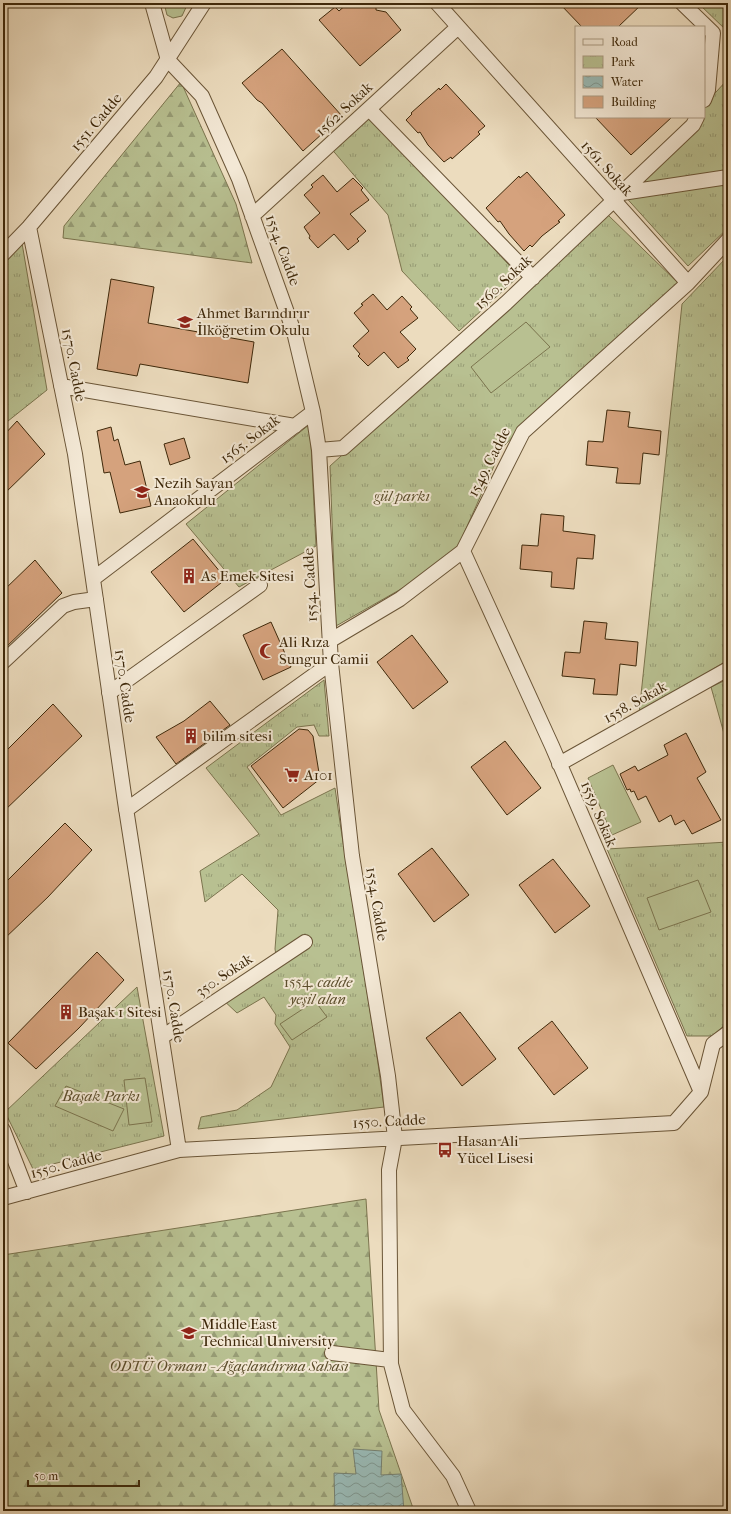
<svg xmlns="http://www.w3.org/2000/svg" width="731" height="1514" viewBox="0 0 731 1514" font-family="'IM FELL French Canon',serif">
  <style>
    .forest { fill: url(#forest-firs); stroke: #7b744e }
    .park { fill: url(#park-tufts); stroke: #7b744e }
    .garden { fill: #b8c091; stroke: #7b744e }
    .water { fill: url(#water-waves); stroke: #758071 }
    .building { fill: #d5a27d; stroke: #3e280a }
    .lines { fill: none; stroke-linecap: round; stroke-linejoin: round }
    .minor-casing { stroke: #6a5537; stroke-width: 16 }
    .minor { stroke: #f3e8d5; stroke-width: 14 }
    .labels { text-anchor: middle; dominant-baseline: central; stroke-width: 4; stroke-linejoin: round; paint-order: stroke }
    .street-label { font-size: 15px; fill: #3e280a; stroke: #f3e8d5 }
    .poi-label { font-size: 15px; fill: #3e280a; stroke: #f3e8d5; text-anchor: start }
    .park-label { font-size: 15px; font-style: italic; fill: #5c4e2c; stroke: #f3e8d5 }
  </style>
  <defs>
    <pattern id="forest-firs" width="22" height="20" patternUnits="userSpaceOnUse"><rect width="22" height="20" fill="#b8c091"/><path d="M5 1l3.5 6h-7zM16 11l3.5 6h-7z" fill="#979c75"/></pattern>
    <pattern id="park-tufts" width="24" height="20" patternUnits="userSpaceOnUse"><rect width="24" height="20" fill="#b8c091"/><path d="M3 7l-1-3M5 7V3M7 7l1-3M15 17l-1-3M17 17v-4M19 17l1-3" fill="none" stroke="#979c75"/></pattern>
    <pattern id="water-waves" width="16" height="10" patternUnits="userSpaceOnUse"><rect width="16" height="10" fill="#99bab6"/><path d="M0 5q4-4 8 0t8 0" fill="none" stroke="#7e9792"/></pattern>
  </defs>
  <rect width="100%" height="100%" fill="#ecdcbe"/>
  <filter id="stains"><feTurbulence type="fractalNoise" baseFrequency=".005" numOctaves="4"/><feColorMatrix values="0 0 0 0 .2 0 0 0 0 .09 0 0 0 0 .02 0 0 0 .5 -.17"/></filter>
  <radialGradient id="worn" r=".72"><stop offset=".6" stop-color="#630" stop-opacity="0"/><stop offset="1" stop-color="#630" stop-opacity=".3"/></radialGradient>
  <path class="forest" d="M181,82l55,122 16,59 -189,-25 1,-12z
    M366,1199l13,211 35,101h-411v-256z"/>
  <path class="park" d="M164,3h24l-6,13 -9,2 -6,-3z
    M698,3h30v38l-1,-10z
    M728,79v149l-40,38 -66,-73 71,-76h11v-12z
    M367,111l152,165 -60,55 -57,-60 -14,-56 -59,-69z
    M608,215l70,68 -124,111 -52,54 -50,112 -116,66 -6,-160z
    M22,243l25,147 -44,35v-162z
    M728,256v404l-89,54 43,-410z
    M310,424l6,122 -77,41 -53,-63z
    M728,679v69l-17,-61z
    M324,680l5,56h-10l-5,-11 -17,2 -50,40 34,48 54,-27c15,107 35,212 49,319l-186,22 3,-12 36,-7 34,-23 19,-40 -15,-23 1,-9 -12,-18 -27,16 -17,-16 57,-36 -2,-12 3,-39 -36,-36 -37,28 -5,-31 59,-37 -53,-66z
    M728,842v180l-16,14h-25l-80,-187z
    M137,987l27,149 -131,33 -28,-57z"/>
  <path class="garden" d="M526,322l24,25 -59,46 -20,-26z
    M613,765l28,57 -29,13 -24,-57z
    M698,880l13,32 -52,18 -12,-32z
    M315,1001l12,16 -35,23 -12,-16z
    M145,1078l7,44 -23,3 -5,-45z
    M66,1086l58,23 -11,22 -58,-25z"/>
  <path class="water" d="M353,1449l29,2 -1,24 20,-1 3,37h-69l-1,-38 22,1z"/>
  <path class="building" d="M348,3h28v7l10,2 15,18 -41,36 -41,-46 16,-13 4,4z
    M559,3h84l-25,24h-36z
    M282,49l60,67 -39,35 -41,-48 -5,-3 -15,-17z
    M446,84l39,42 -7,6 2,2 -28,25 -1,-2 -7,5 -16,-17 -8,-13 -2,1 -12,-13 6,-6 -1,-1 28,-25 1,2z
    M595,117h77l-41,38z
    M527,172l38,43 -7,6 2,1 -18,14 -10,11 -2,-2 -6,6 -15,-17 -9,-13 -2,1 -12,-14 33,-32 1,2z
    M323,175l14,17 16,-14 10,10 -2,2 8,10 -19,14 16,17 -9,8 2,2 -11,9 -14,-16 -16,14 -9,-10 1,-2 -6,-9 16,-14 -16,-18 9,-8 -2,-2z
    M111,279l43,8 -6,36 106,19 -6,41 -108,-19 -3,12 -40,-7z
    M373,294l14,16 15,-14 10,11 -2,2 8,9 -18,14 16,17 -9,9 2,2 -11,8 -14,-16 -16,14 -10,-10 2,-2 -7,-8 16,-15 -15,-18 9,-8 -2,-1z
    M607,410l23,2 -2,15 33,4 -2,24 -16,-2 -3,31 -24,-1 2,-15 -32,-3 2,-24 15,1z
    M17,421l28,33 -42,41v-59z
    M111,427l3,14 4,-2 7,26 15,-4 11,45 -31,7 -10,-41 -6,1 -7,-42z
    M184,438l6,20 -20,7 -6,-21z
    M541,514l23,2 -1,15 32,4 -2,24 -16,-1 -3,31 -23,-2 1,-15 -32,-3 2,-24 16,1z
    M193,539l33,40 -42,33 -33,-40z
    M35,560l27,33 -59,57v-59z
    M584,621l23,2 -2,16 33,3 -2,24 -16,-2 -3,31 -24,-1 2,-15 -33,-3 3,-24 15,1z
    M271,622l20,45 -28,13 -20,-45z
    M412,635l36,47 -35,27 -36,-47z
    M210,701l20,24 -54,39 -20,-27 28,-16z
    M53,704l29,32 -79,76v-58z
    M299,729l9,1 5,6 7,43 -37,29 -32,-42z
    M686,733l20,39 -9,6 24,42 -29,14 -8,-14 -9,5 -4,-10 -12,7 -13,-26 -8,4 -4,-9 -3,1 -1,-3 -3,1 -7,-16 15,-8 3,5 30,-16 -4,-10z
    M505,741l36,47 -34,27 -36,-48z
    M65,823l27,27 -44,47 -45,43v-55z
    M432,848l37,47 -35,27 -36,-48z
    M553,859l37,47 -35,27 -36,-48z
    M97,952l27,28 -45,48 -43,41 -28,-26z
    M460,1012l36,47 -34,27 -36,-48z
    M552,1021l36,47 -34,27 -36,-47z"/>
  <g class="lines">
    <g class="minor-casing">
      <path id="minor" d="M152,3l16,57 34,36 37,83 55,153 19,80 6,38 12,213 21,193 36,220 7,62 -6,32 2,194 12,46 50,66 16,35
        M437,3l251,280
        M682,3l31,30 -5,57 -4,10
        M369,109l164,169
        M622,193l106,-16
        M252,216l206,-189
        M29,227l46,227 50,348 54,348
        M3,254l26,-27 127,-150 48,-74
        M61,386l234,40
        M319,450l24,-2 163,-145 187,-178 4,-8
        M463,551l89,195 149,346
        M93,579l220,-167
        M331,640l69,-41 63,-48 60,-119 165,-149 40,-43
        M3,662l60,-56 11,-4 22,-3
        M109,693l151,-108
        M559,764l169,-95
        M126,810l205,-147
        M162,1037l143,-95
        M3,1130l24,62
        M3,1198l176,-48 495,-27 27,-31 12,-48 15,-11
        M332,1353l58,7"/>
    </g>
    <use href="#minor" class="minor"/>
  </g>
  <defs>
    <g id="school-bare" transform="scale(1.2)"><path d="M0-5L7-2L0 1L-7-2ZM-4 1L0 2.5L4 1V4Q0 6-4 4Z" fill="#8f2418" stroke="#f3e8d5" stroke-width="2.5" paint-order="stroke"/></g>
    <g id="building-bare" transform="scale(1.2)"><path d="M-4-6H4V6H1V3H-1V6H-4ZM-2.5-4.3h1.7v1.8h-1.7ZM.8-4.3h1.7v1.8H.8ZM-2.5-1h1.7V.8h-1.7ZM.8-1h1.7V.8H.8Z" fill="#8f2418" stroke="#f3e8d5" stroke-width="2.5" paint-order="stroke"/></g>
    <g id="mosque-bare" transform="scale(1.2)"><path d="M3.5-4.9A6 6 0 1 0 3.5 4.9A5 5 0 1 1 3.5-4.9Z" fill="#8f2418" stroke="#f3e8d5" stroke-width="2.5" paint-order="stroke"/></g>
    <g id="supermarket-bare" transform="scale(1.2)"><path d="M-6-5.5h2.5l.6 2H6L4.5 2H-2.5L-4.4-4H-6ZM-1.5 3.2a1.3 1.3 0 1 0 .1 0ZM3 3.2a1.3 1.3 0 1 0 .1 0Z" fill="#8f2418" stroke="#f3e8d5" stroke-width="2.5" paint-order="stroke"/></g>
    <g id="bus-bare" transform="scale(1.2)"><path d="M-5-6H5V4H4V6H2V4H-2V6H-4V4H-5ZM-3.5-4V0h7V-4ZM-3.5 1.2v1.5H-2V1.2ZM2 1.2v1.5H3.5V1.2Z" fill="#8f2418" stroke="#f3e8d5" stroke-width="2.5" paint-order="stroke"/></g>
    <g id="university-bare" transform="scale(1.2)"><path d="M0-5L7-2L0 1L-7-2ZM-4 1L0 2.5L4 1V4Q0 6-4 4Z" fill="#8f2418" stroke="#f3e8d5" stroke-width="2.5" paint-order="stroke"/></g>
  </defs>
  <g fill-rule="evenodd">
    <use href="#school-bare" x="185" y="322"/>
    <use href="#school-bare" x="142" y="492"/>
    <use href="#building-bare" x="189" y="576"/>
    <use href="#mosque-bare" x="267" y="651"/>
    <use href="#building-bare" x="191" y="736"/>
    <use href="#supermarket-bare" x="292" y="775"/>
    <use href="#building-bare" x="66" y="1012"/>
    <use href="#bus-bare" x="445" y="1150"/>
    <use href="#university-bare" x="189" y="1333"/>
  </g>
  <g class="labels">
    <g class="street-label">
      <text transform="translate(344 109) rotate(-43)">1562. Sokak</text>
      <text transform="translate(96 122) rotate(-50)">1551. Cadde</text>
      <text transform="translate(607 168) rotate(48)">1561. Sokak</text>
      <text transform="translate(283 250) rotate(70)">1554. Cadde</text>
      <text transform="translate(503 282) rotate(-43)">1560. Sokak</text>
      <text transform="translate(74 365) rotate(79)">1570. Cadde</text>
      <text transform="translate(250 439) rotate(-37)">1565. Sokak</text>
      <text transform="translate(489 462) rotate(-63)">1549. Cadde</text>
      <text transform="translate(310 585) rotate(-93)">1554. Cadde</text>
      <text transform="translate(125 686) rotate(82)">1570. Cadde</text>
      <text transform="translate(635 702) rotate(-29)">1558. Sokak</text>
      <text transform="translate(599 814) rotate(67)">1559. Sokak</text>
      <text transform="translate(377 904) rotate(81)">1554. Cadde</text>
      <text transform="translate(224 975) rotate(-34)">350. Sokak</text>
      <text transform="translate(174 1006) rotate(81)">1570. Cadde</text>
      <text transform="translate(389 1121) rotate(-3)">1550. Cadde</text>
      <text transform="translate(66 1164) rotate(-15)">1550. Cadde</text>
    </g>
    <g class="poi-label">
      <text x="197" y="313">Ahmet Barındırır<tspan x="197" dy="17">İlköğretim Okulu</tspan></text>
      <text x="154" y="483">Nezih Sayan<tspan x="154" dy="17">Anaokulu</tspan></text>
      <text x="201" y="576">As Emek Sitesi</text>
      <text x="279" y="642">Ali Rıza<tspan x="279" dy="17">Sungur Camii</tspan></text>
      <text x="203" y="736">bilim sitesi</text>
      <text x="304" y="775">A101</text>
      <text x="78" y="1012">Başak 1 Sitesi</text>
      <text x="457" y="1141">Hasan Ali<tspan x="457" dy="17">Yücel Lisesi</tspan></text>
      <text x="201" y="1324">Middle East<tspan x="201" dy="17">Technical University</tspan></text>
    </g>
    <g class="park-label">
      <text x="402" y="496">gül parkı</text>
      <text x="318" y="982">1554. cadde<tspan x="318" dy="17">yeşil alan</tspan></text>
      <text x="101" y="1096">Başak Parkı</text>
      <text x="229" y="1366">ODTÜ Ormanı - Ağaçlandırma Sahası</text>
    </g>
  </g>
  <rect width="731" height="1514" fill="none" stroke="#ecdcbe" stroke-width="16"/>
  <rect x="4" y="4" width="723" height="1506" fill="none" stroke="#3e280a" stroke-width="2"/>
  <rect x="8" y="8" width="715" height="1498" fill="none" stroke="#3e280a"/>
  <rect x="575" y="26" width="130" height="92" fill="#f3e8d5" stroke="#ab9b84"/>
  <rect x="583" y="39" width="20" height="6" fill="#f3e8d5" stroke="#ab9b84"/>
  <text x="611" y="46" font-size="12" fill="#3e280a">Road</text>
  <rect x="583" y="56" width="20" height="12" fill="url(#park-tufts)" stroke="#ab9b84"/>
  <text x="611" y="66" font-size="12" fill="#3e280a">Park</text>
  <rect x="583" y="76" width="20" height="12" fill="url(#water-waves)" stroke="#ab9b84"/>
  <text x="611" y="86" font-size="12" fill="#3e280a">Water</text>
  <rect x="583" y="96" width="20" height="12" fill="#d5a27d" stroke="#ab9b84"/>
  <text x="611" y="106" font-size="12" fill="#3e280a">Building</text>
  <path d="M28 1480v6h111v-6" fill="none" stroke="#3e280a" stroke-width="2"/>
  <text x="34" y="1480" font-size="12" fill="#3e280a" stroke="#f3e8d5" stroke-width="3" paint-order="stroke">50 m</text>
  <rect width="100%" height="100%" filter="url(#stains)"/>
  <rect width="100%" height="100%" fill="url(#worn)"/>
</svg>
